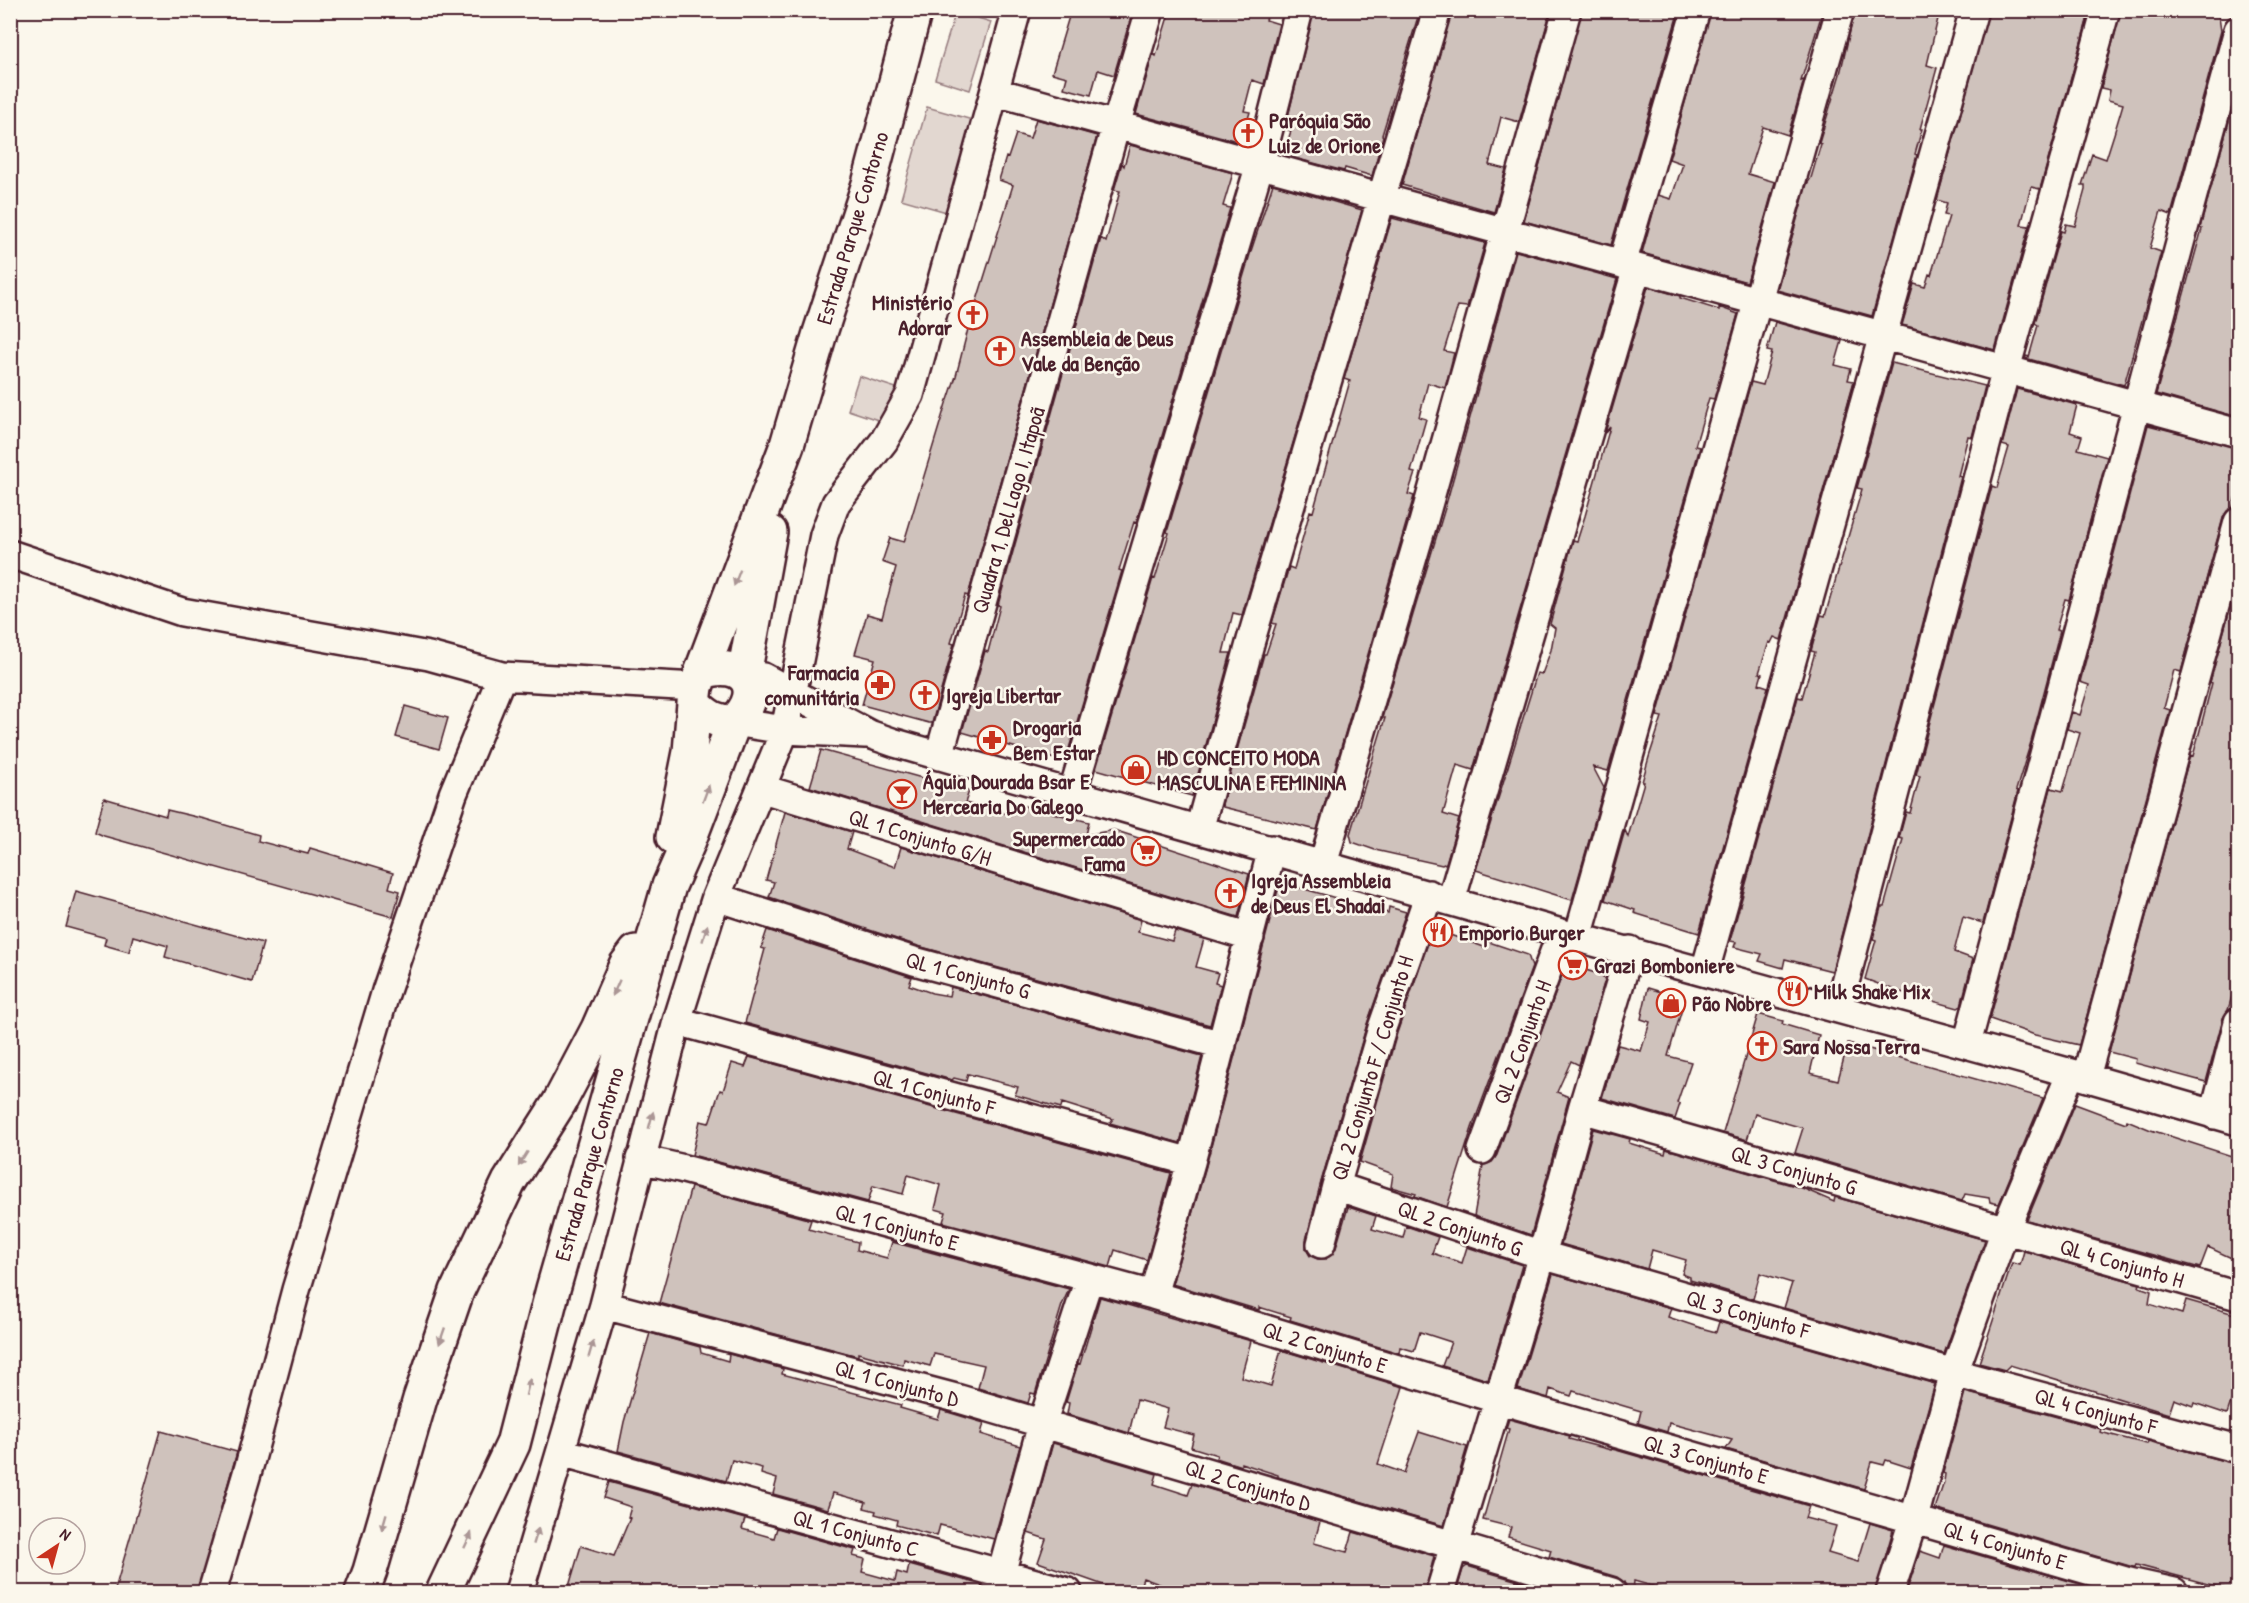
<svg xmlns="http://www.w3.org/2000/svg" width="2249" height="1603" viewBox="0 0 2249 1603" font-family="'Patrick Hand',sans-serif">
  <style>
    .green { fill: #e2d7d0; stroke: #967b7e; stroke-width: 1.5 }
    .building { fill: #cfc2bc; stroke: #4a1f2b; stroke-width: 1.5 }
    .lines { fill: none; stroke-linecap: round; stroke-linejoin: round }
    .minor-casing { stroke: #4a1f2b; stroke-width: 32 }
    .major-casing { stroke: #4a1f2b; stroke-width: 38 }
    .minor { stroke: #fbf7ec; stroke-width: 27 }
    .major { stroke: #fbf7ec; stroke-width: 33 }
    .oneway { fill: #ab9695 }
    .labels { text-anchor: middle; dominant-baseline: central; stroke-width: 5; stroke-linejoin: round; paint-order: stroke }
    .poi-label { font-size: 22px; font-weight: bold; fill: #4a1f2b; stroke: #fbf7ec; text-anchor: start }
    .street-label { font-size: 22px; fill: #4a1f2b; stroke: #fbf7ec }
  </style>
  <rect width="100%" height="100%" fill="#fbf7ec"/>
  <filter id="ink" filterUnits="userSpaceOnUse"><feTurbulence type="fractalNoise" baseFrequency=".0167" numOctaves="2"/><feDisplacementMap in="SourceGraphic" scale="12" xChannelSelector="R" yChannelSelector="G"/><feConvolveMatrix kernelMatrix="1 2 1 2 8 2 1 2 1" color-interpolation-filters="sRGB"/></filter>
  <g filter="url(#ink)">
    <path class="green" d="M956,11l35,11 -21,68 -35,-11z
      M927,107l49,14 -26,92 -49,-14z
      M859,376l37,12 -12,34 -36,-12z"/>
    <path class="building" d="M1071,10h62l-19,65 -16,-5 -7,25 -27,-7 3,-11 -15,-4z
      M1170,10h99l-3,10 13,4 -15,60 -12,-4 -8,31 6,1 -9,30 -105,-28 17,-60 3,2z
      M1314,10h106l-38,125 1,1 -11,40 -27,-8 -1,3 -61,-16 8,-24 -6,-2z
      M1452,10h99l-32,112 -18,-5 -12,48 17,4 -12,43 -92,-27z
      M1582,10h97l-68,235 -87,-24z
      M1711,10h112l-22,71 3,-1 -16,55 -25,-8 -15,47 27,8 -28,100 -105,-29 16,-58 13,4 12,-35 -14,-5z
      M1855,10h85l-13,55 10,3 -17,61h2l-7,25 2,1 -45,161 -95,-26 30,-106 4,-6 10,-34 -2,-1 21,-69z
      M1989,10h101l-50,179 -9,-2 -10,38 8,1 -34,124 -93,-25 12,-41 11,3 4,-13 2,1 18,-59 -5,-1 3,-12 -10,-3z
      M2121,10h97l3,21 -50,184 -10,-4 -11,37 11,4 -37,133 -99,-27 1,-2 3,1 9,-32 -3,-2 26,-92 3,1 2,-8 9,2 10,-36v-5h-3l10,-31 14,5 8,-25 9,-30 -15,-4 2,-10 -9,-2z
      M2238,88v329l-82,-23 46,-165 -2,-1z
      M1036,119l61,17 -129,460 -3,-1 -14,48 3,1 -22,79h-3l-67,-18 13,-46 -20,-5 12,-40 15,4 14,-51 -14,-5 8,-24 14,4 43,-142h1l8,-24 12,-47 45,-144 -14,-5 7,-23 2,1 8,-24 14,4z
      M1130,145l103,28 -10,33 7,2 -94,315 -2,-1 -15,48 3,1 -57,191 -103,-30 23,-81 3,1 12,-46 -2,-1 103,-367 5,4 14,-51 -6,-1 8,-27 2,3z
      M1273,184l89,26 -120,405 -9,-2 -10,40h8l-39,143 -96,-27 57,-191 2,1 14,-46 -2,-1 84,-281z
      M1392,218l93,25 -18,64 -9,-1 -14,45 10,2 -9,35 -17,-5 -9,34 7,2 -15,53 4,1 -7,21 6,2 -97,334 -94,-23 -1,-3 42,-150h2l10,-30 -4,-1 17,-56 5,2 16,-58 3,1 37,-131 -6,-2z
      M1516,251l101,28 -144,491 -16,-5 -14,49 16,5 -13,44 -4,2 -67,-15 -23,-8 -2,-8 35,-116h-3l63,-210z
      M1648,287l32,9v2l39,12v-3l19,7 -24,85 -5,-1 -14,48 5,1 -92,324 -15,-4 11,21 -32,112 -96,-30 61,-197 5,1 9,-24 4,-22 -5,-4 23,-84 4,1 8,-25 25,-89 -5,6z
      M1775,322l67,19 -7,24 16,4 -3,11 6,1 -73,259 -7,-3 -3,6 -2,-1 -10,31 3,1 -3,10 9,3 -69,246 -65,-20 1,-3 -30,-10 20,-70 3,7 16,-55h-2l7,-25 13,-40 -5,-1 94,-334 12,3 9,-33 -5,-1z
      M1892,363l93,23 -13,51 -4,-1 -10,40 3,1 -129,494 -47,-12 -2,9 -24,-7 3,-7 -28,-7 2,-5 -6,-1 68,-244 4,1 13,-46 -4,-1 10,-36 4,1 37,-127 -5,-1z
      M2017,389l60,16 -7,27 12,4 -4,13 29,8 -38,143 -4,-1 -9,31 4,1 -29,111 -15,48 2,1 -35,132 -20,-6 -9,35 19,7 -12,47 -3,2 -61,-17 -32,-12 11,-39 -3,-1 8,-32h3l19,-68 -4,-1 7,-26 4,1 10,-37 -4,-1 76,-289 5,2 12,-41 -7,-2z
      M2148,425l90,23v40l-5,19 -6,4 -4,7 -42,154 -7,-2 -10,38 6,2 -91,335 -44,-10 -45,-16 61,-231 12,3 17,-58 -13,-4 5,-17 8,3 9,-30 -9,-3z
      M2238,580v395l-10,35 -5,8 -17,64 -71,-19 1,-4 -27,-7 81,-297 3,1 7,-26 12,-47 -2,-1z
      M405,706l43,12 -9,31 -43,-12z
      M821,750l148,41 -4,12 48,12 3,-11 49,12 24,6 -3,13 28,-5 135,44 -11,43 -428,-130z
      M104,798l62,18 1,-6 38,9 54,16 -1,6 50,13 2,-6 83,25 -4,15 11,3 -7,26 -289,-81 -9,-4z
      M785,812l67,20 -5,17 48,18 6,-20 240,73 -3,12 34,9 3,-10 29,8 -8,28 22,6 -3,10 6,2 -11,40 -292,-79 -149,-49 5,-15 -8,-2z
      M1280,882l108,31 1,-6 17,5 -39,112 -46,158 -15,58v9l4,7 8,3h7l7,-4 4,-7 12,-41 28,9 -4,13 31,9 3,-12 32,11 -6,16 30,10 5,-16 55,18 -34,115 -46,-14 9,-24 -31,-10 -6,19 -14,-4 -1,6 -109,-33 1,-3 -32,-10v3l-87,-26 34,-118z
      M76,891l187,52 -11,39 -87,-25 3,-11 -35,-10 -4,16 -25,-7 2,-7 -40,-11z
      M1433,929l51,18 2,-6 42,14 4,12 -60,161 -25,79 -32,-11 1,-2 -25,-7 2,-13 -33,-12 37,-129z
      M767,930l145,47 -3,8 23,8 17,3 2,-9 251,69 -22,87 -70,-20 3,-4 -51,-16 -1,5 -46,-13 3,-8 -50,-13 -2,7 -12,-3 -2,2 -207,-57 20,-74 -4,-1z
      M1566,964l36,11 3,5 -26,85 -8,-4 -14,31 12,5 -38,138 -57,-19 9,-51 9,-3 5,-7z
      M1648,988l37,11 -17,57 23,6 -14,41 3,1 -5,15 -73,-21 16,-53 23,6 9,-29 -9,-3z
      M1758,1014l25,7 -1,3 37,11 -9,38 28,7 10,-37 195,55 -44,106 -9,-2 -1,-4 -24,-4 -3,7 -167,-48 8,-25 -48,-14 -8,26 -24,-7z
      M749,1057l422,116 -24,87 -32,-10 -5,17 -167,-45 3,-10 -11,-3 6,-24 -33,-10 -5,19 -30,-8 -5,16 -176,-47 8,-34 9,2 11,-33 3,1 9,-28 13,4z
      M2075,1104l51,19 1,-3 24,10 87,28v103l-30,-14 -8,21 -173,-48z
      M1593,1129l37,10 -1,4 36,11 1,-5 136,39 32,14 1,-5 150,43 -41,114 -160,-46 8,-25 -32,-10 -7,26 -63,-19v-3l-8,-3 4,-14 -34,-10 -5,19 -86,-25z
      M691,1187l120,33 -3,9 50,13 -1,8 30,8 5,-16 177,47 -7,16 -27,89 -4,-1 -3,10 -50,-15 6,-23 -50,-11 -4,12 -26,-7 -1,6 -45,-12v3l-199,-53z
      M2024,1251l116,33 -1,3 12,4 -2,13 33,10 4,-14 52,15v86l-6,-2 -5,15 -33,-11 -1,3 -19,-7 -5,15 -159,-49 -5,5 -26,-7 33,-100 8,2z
      M1553,1274l118,34 -3,9 33,11 15,4 3,-10 216,62 -24,84 -25,-8 -2,5 -12,-3 -8,27 -138,-40 6,-9 -63,-17 -2,9 -29,-9 3,-12 -68,-20 -2,5 -21,-7 -2,9 -30,-9z
      M1100,1297l151,44 -10,36 30,9 10,-36 122,37 -25,77 26,9 15,-41 48,15 -23,79 -166,-49v-2l-37,-12v3l-25,-8 1,-3 -26,-8 3,-12 -31,-8 5,-18 -31,-9 -8,33 -62,-19 2,-11 -3,-1 12,-39 2,1z
      M650,1333l50,14 1,6 27,8 1,-7 54,15 -1,5 119,31 -1,3 38,11 3,-9 43,13 -3,11 39,12 -26,93 -54,-14 -3,11 -41,-11 1,-5 -22,-6 1,-3 -12,-3 2,-6 -33,-9 -5,16 -55,-15 4,-15 -16,-5 1,-6 -30,-8 -6,21 -108,-30 6,-29z
      M1965,1392l136,37 -1,3 47,12 1,-3 88,23 -3,8 5,2v118l-102,-27 -1,2h-2l-198,-58 9,-27 1,-8 -2,-1z
      M1509,1419l61,17 -1,3 42,11v-1l5,1 193,56 -4,12 31,8 -8,27 30,9 12,-39 23,7 -18,63h-198l-43,-12 -1,12h-6l-3,-11 -7,-5 -68,-20 2,-7 -43,-13 3,-10 -28,-7 26,-91 -3,-1z
      M161,1431l76,21 -40,141h-83z
      M1053,1443l104,31 -3,10 34,11 4,-11 128,38 -6,21 33,9 6,-20 81,24 -9,37h-253l1,-4 -30,-11 -5,15h-12l-88,-31 8,-23 -18,-6z
      M609,1482l136,37 -3,10 32,9 3,-10 78,22 -2,6 12,3 -3,13 33,9 2,-9 10,3 2,-10 73,20 -1,8h-414l14,-47 33,10 16,-38 -2,-1 3,-10 -27,-9z
      M1944,1545l7,2 146,42 -1,4h-190l14,-42 20,7z
      M1467,1566l91,27h-102l7,-24z"/>
    <g class="lines">
      <g class="minor-casing">
        <path id="minor" d="M996,92l1242,341
          M1622,264l74,-254
          M10,554l172,58 247,44 73,20 194,11
          M744,675l19,2 106,57 26,9 666,190 510,140 167,48
          M734,722l51,8 80,4
          M939,756l177,-631 34,-115
          M763,789l487,148
          M1072,794l188,-630 39,-154
          M1199,830l52,-190 186,-630
          M1323,864l100,-341 144,-513
          M716,897l198,64 308,84
          M1451,901l186,-633
          M1578,937l262,-927
          M1705,971l269,-961
          M1838,1009l168,-640 100,-359
          M677,1021l514,141
          M1967,1044l213,-801 58,-213
          M2086,1077l152,-555
          M1582,1109l656,187
          M2214,1115l24,-93
          M1482,1150l79,-217
          M640,1159l40,9 473,127 344,104 632,183 45,10
          M1336,1186l206,69 412,118 284,76
          M1321,1244l15,-58 46,-158 47,-134
          M1153,1295l38,-133 81,-313
          M604,1305l352,93 656,194
          M561,1452l507,140
          M212,1592l38,-129 46,-173 90,-299 67,-197 49,-118
          M519,1592l85,-287 73,-284 39,-124 69,-167 39,-195 12,-32 48,-62 26,-46 107,-385
          M996,1592l46,-168 47,-145
          M1440,1592l102,-337 40,-146 48,-159
          M1890,1592l24,-74 40,-145 51,-143 66,-157"/>
      </g>
      <g class="major-casing">
        <path id="major" d="M701,673c43,-17 67,18 33,49 -18,0 -27,-5 -40,-19l2,-16 5,-14 86,-228 33,-112 49,-149 46,-174
          M744,675l26,-143
          M673,837l17,-85 4,-49
          M362,1592l8,-21 50,-172 37,-108 52,-109 50,-79 39,-74 28,-64 10,-13
          M443,1592l70,-148 40,-155 116,-403 19,-43 46,-121"/>
      </g>
      <use href="#minor" class="minor"/>
      <use href="#major" class="major"/>
    </g>
    <defs><path id="oneway-solid" d="M-6-.8H1V-3.2L6.5 0L1 3.2V.8H-6Z" transform="scale(1.5)"/></defs>
    <g class="oneway">
      <use href="#oneway-solid" transform="translate(737 578) rotate(111)"/>
      <use href="#oneway-solid" transform="translate(706 793) rotate(-70)"/>
      <use href="#oneway-solid" transform="translate(705 933) rotate(-73)"/>
      <use href="#oneway-solid" transform="translate(616 988) rotate(114)"/>
      <use href="#oneway-solid" transform="translate(651 1120) rotate(-75)"/>
      <use href="#oneway-solid" transform="translate(523 1159) rotate(122)"/>
      <use href="#oneway-solid" transform="translate(442 1336) rotate(109)"/>
      <use href="#oneway-solid" transform="translate(591 1349) rotate(-74)"/>
      <use href="#oneway-solid" transform="translate(528 1387) rotate(-76)"/>
      <use href="#oneway-solid" transform="translate(384 1522) rotate(106)"/>
      <use href="#oneway-solid" transform="translate(536 1536) rotate(-73)"/>
      <use href="#oneway-solid" transform="translate(468 1540) rotate(-65)"/>
    </g>
  </g>
  <defs>
    <g id="church-ring" transform="scale(1.5)"><circle r="9.5" fill="#fbf7ec" stroke="#c8321e" stroke-width="1.5"/><path d="M-1.2-6h2.4v3.5h3.3v2.4h-3.3V6h-2.4V-.1h-3.3v-2.4h3.3Z" fill="#c8321e"/></g>
    <g id="pharmacy-ring" transform="scale(1.5)"><circle r="9.5" fill="#fbf7ec" stroke="#c8321e" stroke-width="1.5"/><path d="M-2-6h4v4h4v4h-4v4h-4v-4h-4v-4h4Z" fill="#c8321e"/></g>
    <g id="shop-ring" transform="scale(1.5)"><circle r="9.5" fill="#fbf7ec" stroke="#c8321e" stroke-width="1.5"/><path d="M-5-2.5h2.3a2.7 3.5 0 0 1 5.4 0H5L5.5 6h-11ZM-1.5-2.5h3a1.5 2.3 0 0 0-3 0Z" fill="#c8321e"/></g>
    <g id="bar-ring" transform="scale(1.5)"><circle r="9.5" fill="#fbf7ec" stroke="#c8321e" stroke-width="1.5"/><path d="M-6-5H6L.8 .8V4.5H3.5V6h-7V4.5H-.8V.8Z" fill="#c8321e"/></g>
    <g id="supermarket-ring" transform="scale(1.5)"><circle r="9.5" fill="#fbf7ec" stroke="#c8321e" stroke-width="1.5"/><path d="M-6-5.5h2.5l.6 2H6L4.5 2H-2.5L-4.4-4H-6ZM-1.5 3.2a1.3 1.3 0 1 0 .1 0ZM3 3.2a1.3 1.3 0 1 0 .1 0Z" fill="#c8321e"/></g>
    <g id="restaurant-ring" transform="scale(1.5)"><circle r="9.5" fill="#fbf7ec" stroke="#c8321e" stroke-width="1.5"/><path d="M-5-6h1v4h1v-4h1v4h1v-4h1v5L-1.5 .5V6h-2V.5L-5-1ZM5-6V6H3V1.5H1.5Q1.5-4 5-6Z" fill="#c8321e"/></g>
  </defs>
  <g fill-rule="evenodd">
    <use href="#church-ring" x="1248" y="133"/>
    <use href="#church-ring" x="973" y="315"/>
    <use href="#church-ring" x="1000" y="351"/>
    <use href="#pharmacy-ring" x="880" y="685"/>
    <use href="#church-ring" x="925" y="695"/>
    <use href="#pharmacy-ring" x="992" y="740"/>
    <use href="#shop-ring" x="1136" y="770"/>
    <use href="#bar-ring" x="902" y="794"/>
    <use href="#supermarket-ring" x="1146" y="851"/>
    <use href="#church-ring" x="1230" y="893"/>
    <use href="#restaurant-ring" x="1438" y="932"/>
    <use href="#supermarket-ring" x="1573" y="965"/>
    <use href="#restaurant-ring" x="1793" y="991"/>
    <use href="#shop-ring" x="1671" y="1003"/>
    <use href="#church-ring" x="1762" y="1046"/>
  </g>
  <g class="labels">
    <g class="poi-label">
      <text x="1269" y="120">Paróquia São<tspan x="1269" dy="25">Luiz de Orione</tspan></text>
      <text x="952" y="302" text-anchor="end">Ministério<tspan x="952" dy="25">Adorar</tspan></text>
      <text x="1021" y="338">Assembleia de Deus<tspan x="1021" dy="25">Vale da Benção</tspan></text>
      <text x="859" y="672" text-anchor="end">Farmacia<tspan x="859" dy="25">comunitária</tspan></text>
      <text x="946" y="695">Igreja Libertar</text>
      <text x="1013" y="727">Drogaria<tspan x="1013" dy="25">Bem Estar</tspan></text>
      <text x="1157" y="757">HD CONCEITO MODA<tspan x="1157" dy="25">MASCULINA E FEMININA</tspan></text>
      <text x="923" y="781">Águia Dourada Bsar E<tspan x="923" dy="25">Mercearia Do Galego</tspan></text>
      <text x="1125" y="838" text-anchor="end">Supermercado<tspan x="1125" dy="25">Fama</tspan></text>
      <text x="1251" y="880">Igreja Assembleia<tspan x="1251" dy="25">de Deus El Shadai</tspan></text>
      <text x="1459" y="932">Emporio Burger</text>
      <text x="1594" y="965">Grazi Bomboniere</text>
      <text x="1814" y="991">Milk Shake Mix</text>
      <text x="1692" y="1003">Pão Nobre</text>
      <text x="1783" y="1046">Sara Nossa Terra</text>
    </g>
    <g class="street-label">
      <text transform="translate(852 228) rotate(-73)">Estrada Parque Contorno</text>
      <text transform="translate(1008 510) rotate(-74)">Quadra 1, Del Lago I, Itapoã</text>
      <text transform="translate(920 837) rotate(17)">QL 1 Conjunto G/H</text>
      <text transform="translate(968 975) rotate(15)">QL 1 Conjunto G</text>
      <text transform="translate(1522 1042) rotate(-70)">QL 2 Conjunto H</text>
      <text transform="translate(1372 1068) rotate(-73)">QL 2 Conjunto F / Conjunto H</text>
      <text transform="translate(934 1092) rotate(15)">QL 1 Conjunto F</text>
      <text transform="translate(589 1164) rotate(-74)">Estrada Parque Contorno</text>
      <text transform="translate(1794 1170) rotate(16)">QL 3 Conjunto G</text>
      <text transform="translate(897 1227) rotate(15)">QL 1 Conjunto E</text>
      <text transform="translate(1460 1228) rotate(19)">QL 2 Conjunto G</text>
      <text transform="translate(2122 1263) rotate(16)">QL 4 Conjunto H</text>
      <text transform="translate(1748 1314) rotate(16)">QL 3 Conjunto F</text>
      <text transform="translate(1325 1347) rotate(17)">QL 2 Conjunto E</text>
      <text transform="translate(897 1383) rotate(15)">QL 1 Conjunto D</text>
      <text transform="translate(2096 1411) rotate(15)">QL 4 Conjunto F</text>
      <text transform="translate(1706 1459) rotate(16)">QL 3 Conjunto E</text>
      <text transform="translate(1248 1485) rotate(17)">QL 2 Conjunto D</text>
      <text transform="translate(856 1533) rotate(15)">QL 1 Conjunto C</text>
      <text transform="translate(2005 1545) rotate(16)">QL 4 Conjunto E</text>
    </g>
  </g>
  <rect width="2249" height="1603" fill="none" stroke="#fbf7ec" stroke-width="36"/>
  <rect x="18" y="18" width="2213" height="1567" fill="none" stroke="#4a1f2b" stroke-width="2" filter="url(#ink)"/>
  <g transform="translate(57 1546) rotate(36)"><circle r="28" fill="#fbf7ec" stroke="#b4a19f" stroke-width="1.5"/>
  <path d="M0-4.5L10 22L0 15L-10 22Z" fill="#c8321e"/>
  <text y="-9" font-size="16" font-weight="bold" text-anchor="middle" fill="#4a1f2b">N</text>
  </g>
</svg>
